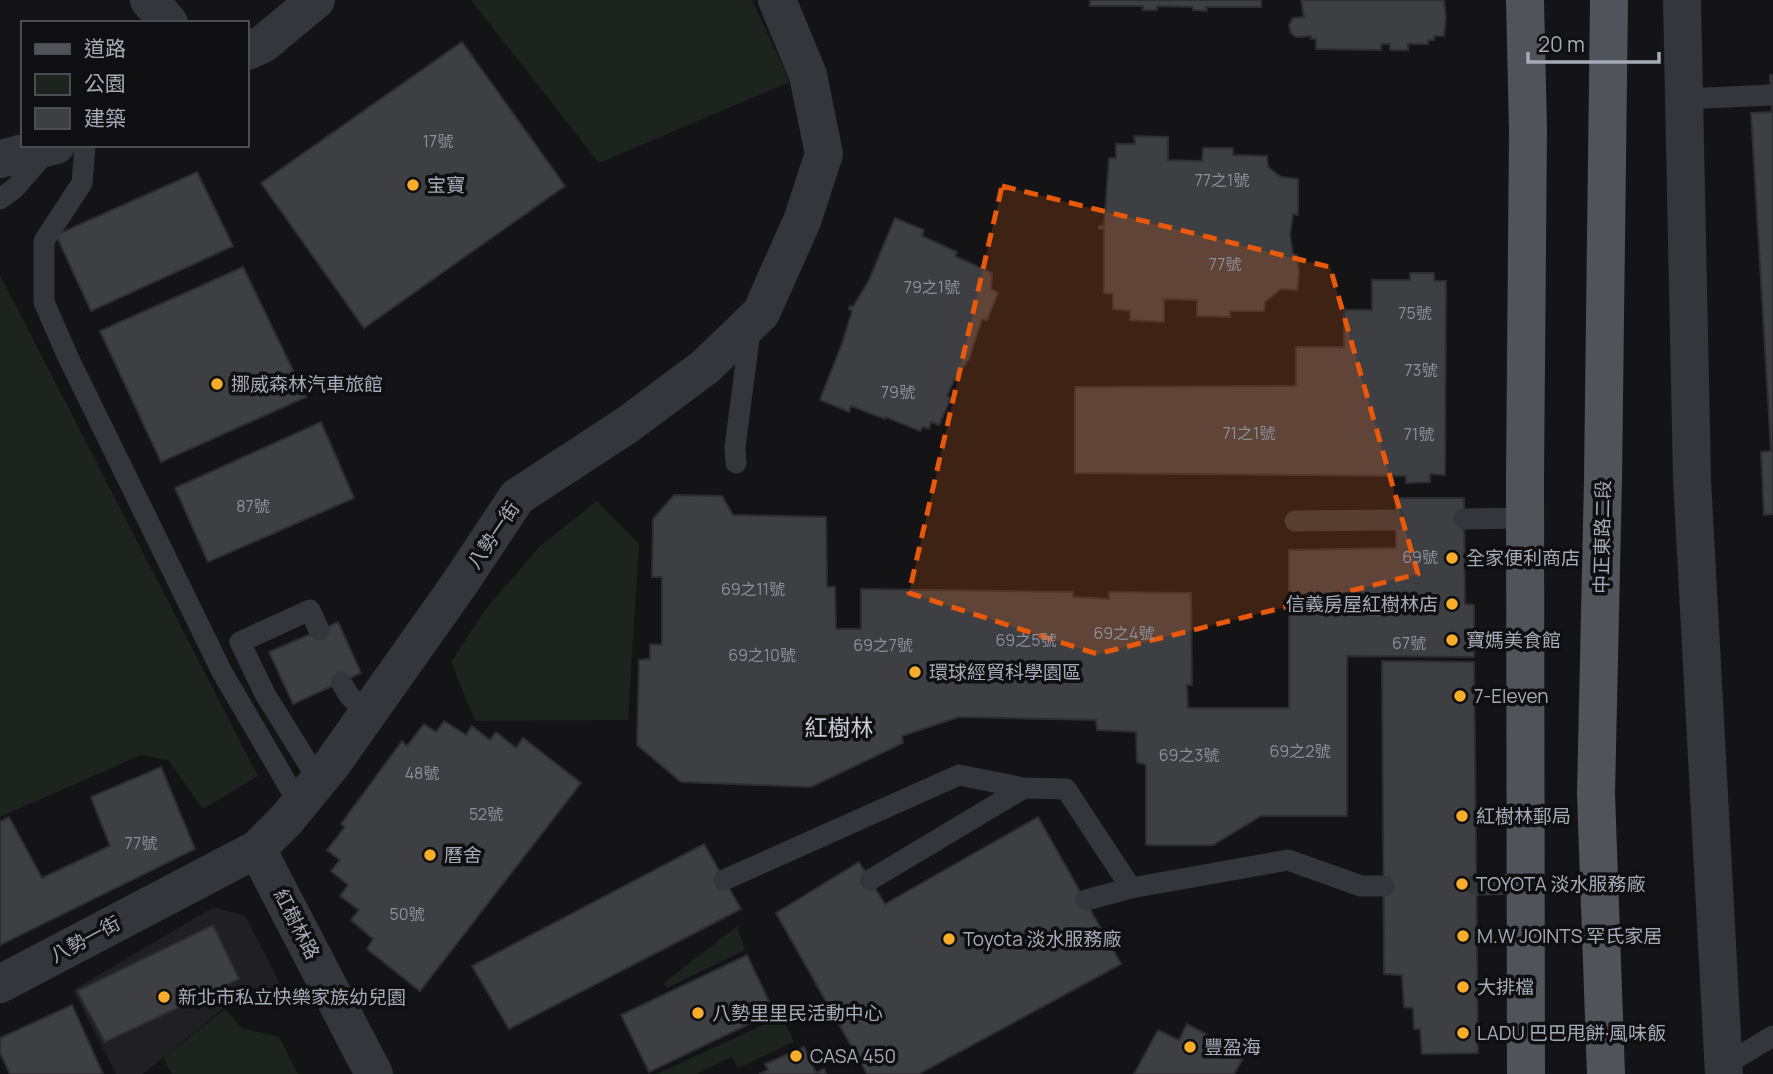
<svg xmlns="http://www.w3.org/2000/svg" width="1773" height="1074" viewBox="0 0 1773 1074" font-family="Manrope,'Noto Sans TC',sans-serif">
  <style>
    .built { fill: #202023 }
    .green { fill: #1c241d }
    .building { fill: #3e3f43; stroke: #2e2e32; stroke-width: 2 }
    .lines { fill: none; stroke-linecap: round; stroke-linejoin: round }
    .lane { stroke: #35363b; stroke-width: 21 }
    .street { stroke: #35363b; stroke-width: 38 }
    .primary { stroke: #51535a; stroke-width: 38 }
    .marked { fill: #e8590c; fill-opacity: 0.2; stroke: #e8590c; stroke-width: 5; stroke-dasharray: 14 9; stroke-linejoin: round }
    .poi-dot { fill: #f7ad2a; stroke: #0f0f11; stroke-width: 2.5 }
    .labels { text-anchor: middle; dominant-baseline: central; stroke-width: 7; stroke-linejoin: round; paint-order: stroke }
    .number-label { font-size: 16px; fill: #8b9099 }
    .poi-label { font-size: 19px; fill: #a5abb6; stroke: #0f0f11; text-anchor: start }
    .street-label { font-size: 19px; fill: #a5abb6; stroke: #0f0f11 }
    .quarter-label { font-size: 23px; fill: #c6cad2; stroke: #0f0f11 }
  </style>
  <rect width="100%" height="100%" fill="#141416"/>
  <path class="built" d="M214,907l31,9 37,71 -53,17 -86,70h-27l-43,-84z"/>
  <path class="green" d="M471,0h281l38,82 -191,81z
    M0,275l258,501 -55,33 -35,-49 -27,-5 -141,62z
    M597,501l42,43 -11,176 -153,1 -24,-59 34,-52 54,-63z
    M737,926l8,24 -78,38 -3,-5z
    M225,1009l17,19 37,9 19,37h-126l-9,-16z
    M782,1016l12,26 -56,26 -6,-11 -36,17h-39z"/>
  <path class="building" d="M1090,0h171v7h-55l1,4 -14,-1v-3l-36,-1v4h-14v-4h-53z
    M1301,0h143l2,17 -2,19h-10v4h-6v4h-20v6h-18v-6h-9v6l-65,-1v-10h-5v-3l-15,1 -5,-4 -2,-8 4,-7 11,-1z
    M462,42l103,144 -201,142 -103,-145z
    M1770,75h3v439l-9,1 -3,-63 10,-1 -20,-338 21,-1z
    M1134,136l34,1v23l34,1 1,-13h30v7l34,1 1,11 13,10 17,2v36l-5,-1 -3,21 3,19 4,1 2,18 -2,17 -16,-1 -16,13 -1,9h-34v6l-33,-1v-16l-33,-1v23l-34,-2v-9l-17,-2v-15l-9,-1v-64h-5v-3h5l5,-68h7v-14h19z
    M197,172l36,74 -142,65 -35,-76z
    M895,218l29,12 -2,6 35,16 -2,4 37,17 -1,16 7,4 -11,27 -5,-1 -13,40 -14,19 -8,18 4,2 -12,27 -8,-3 -2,7 -6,-2 -3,4 -34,-14 -1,2 -34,-13 -2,6 -29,-12 23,-59 9,-30 -3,-2 1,-3 3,1 16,-27z
    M243,267l63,130 -145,65 -61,-131z
    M1410,273h24v8h12l-1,194 -15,-1v8l-24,1v-7l-331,-3v-86l221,-1v-39h48v-37h28v-30h38z
    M321,422l33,76 -146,64 -33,-74z
    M674,495l48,1 11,19 93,2 1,70h8l1,42h25v-40l212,3v5l36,2v-7l82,1 1,92h-5l1,23h101v-158l107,-2v-50h68l1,106 9,1v52l-127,-1v160h-86l-48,29h-67v-80l-9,-3 -1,-30 -39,-2 -1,-10 -137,-3 -57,19 1,7 -92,44 -130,-5 -44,-37 2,-85 11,-1v-15l12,1v-68h-10l1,-58z
    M338,622l23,51 -68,31 -24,-52z
    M1382,661l92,1 4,391 -56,1 -2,-25h-6l-1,-21 -9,-1 -2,-32 -18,-1z
    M444,721l22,14 6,-9 18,14 6,-8 20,16 7,-10 58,45 -161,208 -53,-42 6,-10 -22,-19 8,-10 -19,-14 8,-11 -17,-14 9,-11 -13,-10 18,-23 -4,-3 61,-83 5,5 17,-22 12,8z
    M161,767l34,82 -195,96v-123l9,-5 33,61 68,-32 -19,-49z
    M1038,817l83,147 -202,110h-52l-91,-161 83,-51 26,42z
    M704,844l37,65 -232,120 -37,-63z
    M213,925l26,54 -134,63 -28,-51z
    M747,955l27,57 -125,60 -28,-57z
    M72,1005l31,69h-93l-10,-21v-15z
    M1187,1024l58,31 -11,19h-100l24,-44 21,10z
    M804,1047l12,26 8,-4 2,5h-67l9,-4 -3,-6z"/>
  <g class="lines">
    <path class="lane" d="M1683,99l88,-4
      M85,145l-3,38 -38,58v61l24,55 154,315 77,132
      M0,199l15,-11 32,-37
      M736,463l-1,-16 16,-123
      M1464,519l61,-1
      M1295,521l101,-1
      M319,630l-9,-20 -70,32 25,52 54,87
      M341,682l7,12 19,21
      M724,880l235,-105 65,13
      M870,880l154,-92 42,1 65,99
      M1476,885l48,-1
      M1086,900l45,-12 157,-28 73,26h23
      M1723,1066l50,-30"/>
    <path class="street" d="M149,0l20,23
      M1682,0l10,479 32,595
      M247,51l16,-7 53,-44
      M0,159l56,-14
      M257,849l117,225
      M0,984l257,-135 30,-30 45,-55 128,-181 57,-86 110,-72 78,-58 56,-54 41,-92 22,-67 -16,-79 -31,-75"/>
    <path class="primary" d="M1525,0l3,130 -3,350 1,594
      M1606,1074l-10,-280 7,-315 6,-479"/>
  </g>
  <path class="marked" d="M1002,186l328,81 88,307 -321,80 -188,-61z"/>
  <g class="poi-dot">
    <circle cx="413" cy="185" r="7"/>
    <circle cx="217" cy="384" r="7"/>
    <circle cx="1452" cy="558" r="7"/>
    <circle cx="1452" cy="604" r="7"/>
    <circle cx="1452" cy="640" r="7"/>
    <circle cx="915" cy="672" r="7"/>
    <circle cx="1460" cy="696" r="7"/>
    <circle cx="1462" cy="816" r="7"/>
    <circle cx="430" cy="855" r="7"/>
    <circle cx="1462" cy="884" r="7"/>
    <circle cx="1463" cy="936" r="7"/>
    <circle cx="949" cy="939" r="7"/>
    <circle cx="1463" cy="987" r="7"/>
    <circle cx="164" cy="997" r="7"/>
    <circle cx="698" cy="1013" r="7"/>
    <circle cx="1463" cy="1033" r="7"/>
    <circle cx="1190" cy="1047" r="7"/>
    <circle cx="796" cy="1056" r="7"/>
  </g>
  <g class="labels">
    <g class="number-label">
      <text x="438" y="141">17號</text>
      <text x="1222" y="180">77之1號</text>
      <text x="1225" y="264">77號</text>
      <text x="932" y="287">79之1號</text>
      <text x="1415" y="313">75號</text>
      <text x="1421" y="370">73號</text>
      <text x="898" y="392">79號</text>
      <text x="1249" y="433">71之1號</text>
      <text x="1419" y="434">71號</text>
      <text x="253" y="506">87號</text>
      <text x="1420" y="557">69號</text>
      <text x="753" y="589">69之11號</text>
      <text x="1124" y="633">69之4號</text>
      <text x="1026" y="640">69之5號</text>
      <text x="1409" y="643">67號</text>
      <text x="883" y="645">69之7號</text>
      <text x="762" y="655">69之10號</text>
      <text x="1300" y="751">69之2號</text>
      <text x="1189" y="755">69之3號</text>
      <text x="422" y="773">48號</text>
      <text x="486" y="814">52號</text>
      <text x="141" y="843">77號</text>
      <text x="407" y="914">50號</text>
    </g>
    <g class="poi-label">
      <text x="427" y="185">宝寶</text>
      <text x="231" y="384">挪威森林汽車旅館</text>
      <text x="1466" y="558">全家便利商店</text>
      <text x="1438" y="604" text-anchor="end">信義房屋紅樹林店</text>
      <text x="1466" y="640">寶媽美食館</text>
      <text x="929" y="672">環球經貿科學園區</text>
      <text x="1474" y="696">7-Eleven</text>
      <text x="1476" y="816">紅樹林郵局</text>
      <text x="444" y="855">曆舍</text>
      <text x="1476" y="884">TOYOTA 淡水服務廠</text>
      <text x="1477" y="936">M.W JOINTS 罕氏家居</text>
      <text x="963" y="939">Toyota 淡水服務廠</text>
      <text x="1477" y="987">大排檔</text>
      <text x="178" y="997">新北市私立快樂家族幼兒園</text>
      <text x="712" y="1013">八勢里里民活動中心</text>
      <text x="1477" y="1033">LADU 巴巴甩餅·風味飯</text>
      <text x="1204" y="1047">豐盈海</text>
      <text x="810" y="1056">CASA 450</text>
    </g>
    <g class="street-label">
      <text transform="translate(493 535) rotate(-56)">八勢一街</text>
      <text transform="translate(1602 537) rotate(-89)">中正東路二段</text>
      <text transform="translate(297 924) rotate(63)">紅樹林路</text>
      <text transform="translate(85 939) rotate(-28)">八勢一街</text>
    </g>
    <g class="quarter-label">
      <text x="839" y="727">紅樹林</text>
    </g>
  </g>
  <rect x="21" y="21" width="228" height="126" fill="#0f0f11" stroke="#4b4d53" stroke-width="2"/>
  <rect x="35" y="44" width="35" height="10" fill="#51535a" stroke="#4b4d53" stroke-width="2"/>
  <text x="84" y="56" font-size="21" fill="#a5abb6">道路</text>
  <rect x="35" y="74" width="35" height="21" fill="#1c241d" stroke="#4b4d53" stroke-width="2"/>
  <text x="84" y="91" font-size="21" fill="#a5abb6">公園</text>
  <rect x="35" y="108" width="35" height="21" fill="#3e3f43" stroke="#4b4d53" stroke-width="2"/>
  <text x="84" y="126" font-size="21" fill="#a5abb6">建築</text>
  <path d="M1528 52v10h131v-10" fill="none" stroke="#a5abb6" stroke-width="3.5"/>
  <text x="1538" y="52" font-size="21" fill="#a5abb6" stroke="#0f0f11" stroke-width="5" paint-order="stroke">20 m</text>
</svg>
